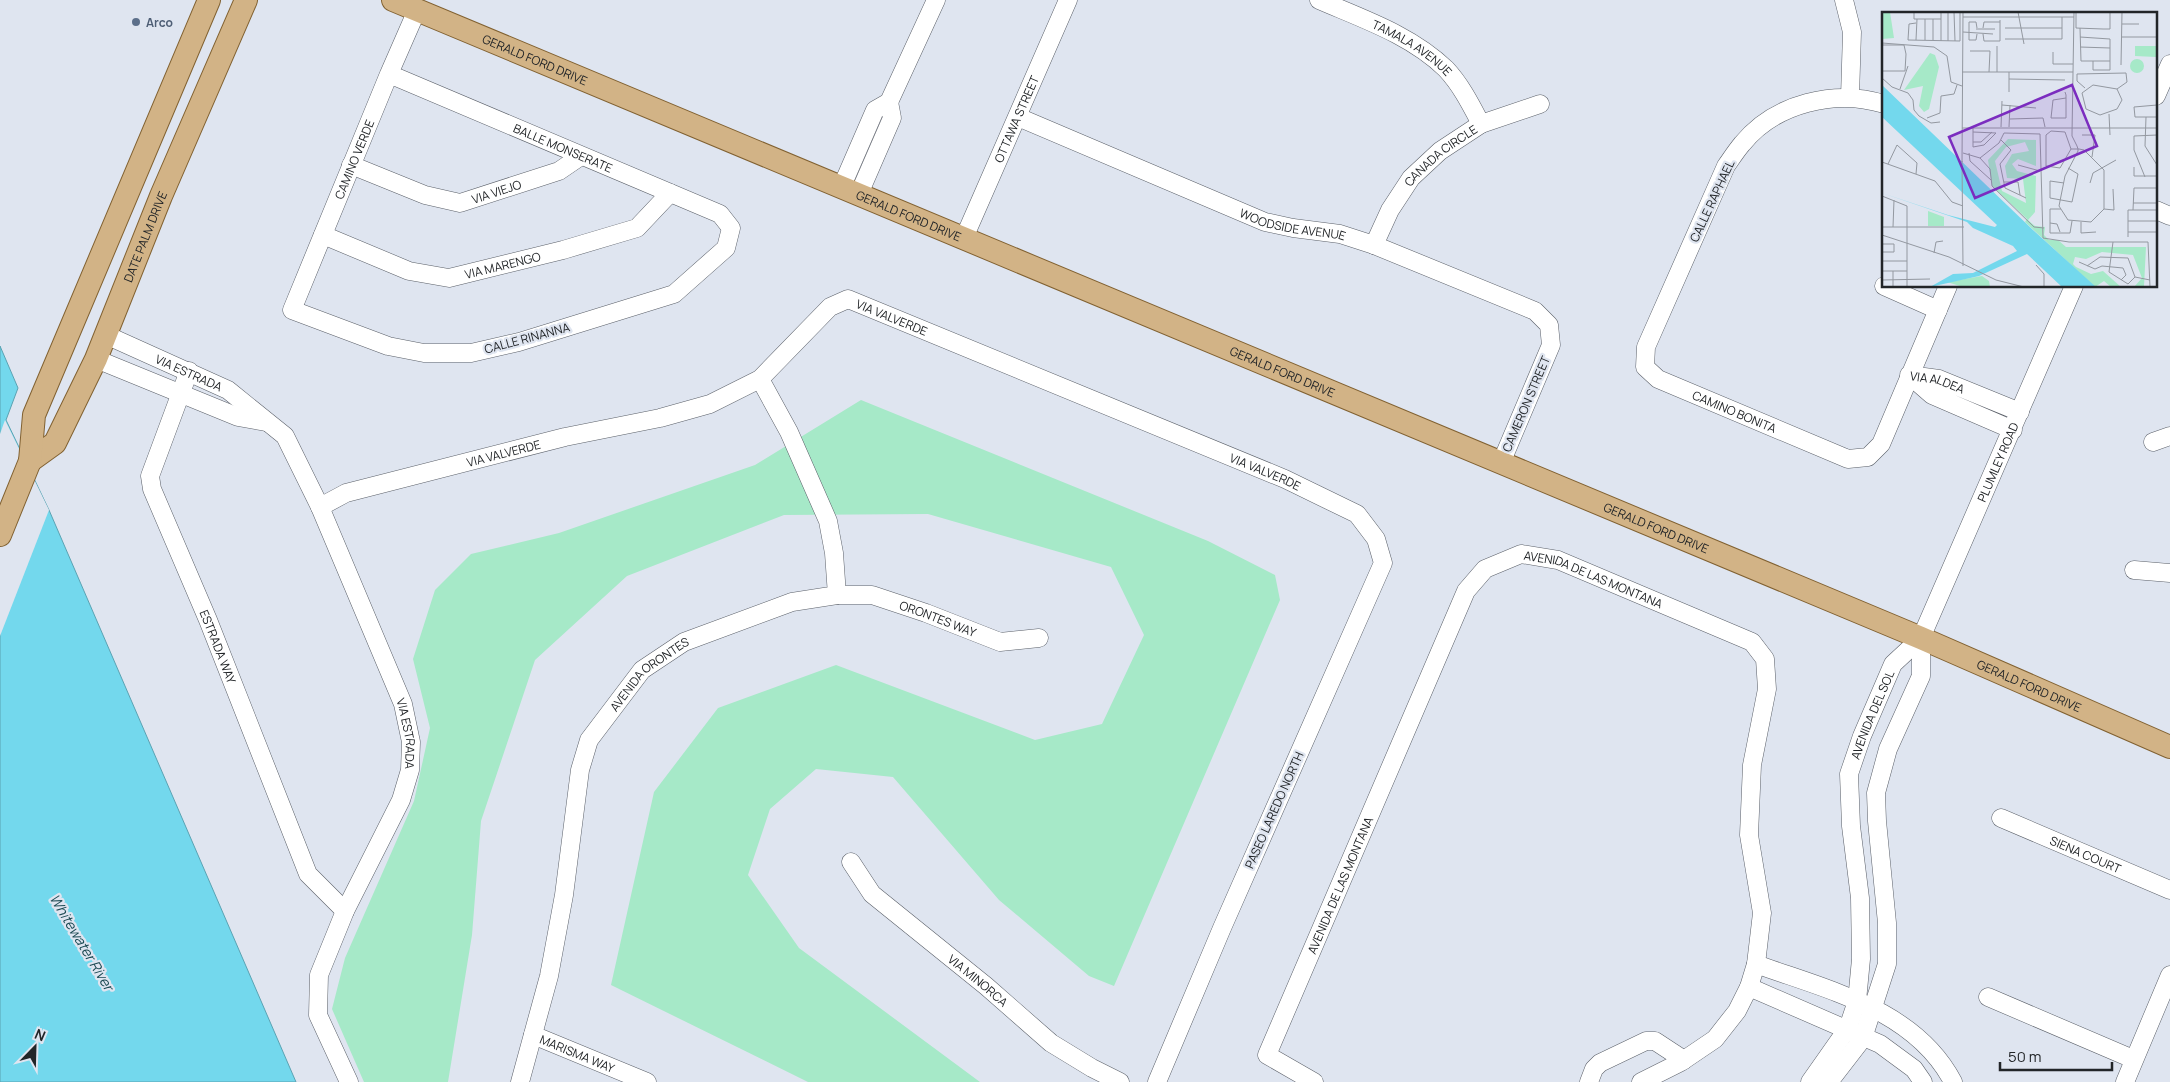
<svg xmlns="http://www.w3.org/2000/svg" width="2170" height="1082" viewBox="0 0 2170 1082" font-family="Manrope,sans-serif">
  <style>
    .green { fill: #a6e9c8 }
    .water { fill: #73d8ed; stroke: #5ba2b2 }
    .pier { fill: #dfe5f0 }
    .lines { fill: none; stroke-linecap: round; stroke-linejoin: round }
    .minor-casing { stroke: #5b6069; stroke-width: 19 }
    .major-casing { stroke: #816131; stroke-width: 24 }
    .minor { stroke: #fff; stroke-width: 18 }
    .major { stroke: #d2b386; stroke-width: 22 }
    .service-dot { fill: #5c6f8a; stroke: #dfe5f0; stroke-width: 2 }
    .labels { text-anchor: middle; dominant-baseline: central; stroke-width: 4.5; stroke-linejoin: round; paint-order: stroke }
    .service-label { font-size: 12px; font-weight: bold; fill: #4e5e75; stroke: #dfe5f0; text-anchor: start }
    .street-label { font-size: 12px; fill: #222528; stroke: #dfe5f0 }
    .water-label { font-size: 14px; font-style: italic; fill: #1c4a53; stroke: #dfe5f0 }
    .inset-road { fill: none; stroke: #9398a0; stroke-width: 1 }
    .view { fill: #7b2cbf; fill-opacity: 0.15; stroke: #7b2cbf; stroke-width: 2.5 }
    .inset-edge { fill: none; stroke: #222528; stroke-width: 2.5 }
  </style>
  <rect width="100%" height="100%" fill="#dfe5f0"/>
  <path class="green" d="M861,400l347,141 67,34 5,25 -166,386 -25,-10 -90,-76 -106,-123 -77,-8 -46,40 -22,66 51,73 181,134h-172l-197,-97 43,-193 64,-84 118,-43 199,75 67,-16 42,-89 -33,-68 -183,-53 -144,1 -157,61 -92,84 -54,161 -9,114 -24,147h-84l-32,-73 13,-51 69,-157 16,-73 -17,-69 22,-69 36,-36 88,-21 196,-68z"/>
  <path class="water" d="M0,346l18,42 -12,32 43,90 247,572h-296z"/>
  <path class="pier" d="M5,420l44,90 -49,126v-202z"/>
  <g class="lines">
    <g class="minor-casing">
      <g id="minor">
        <path id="s1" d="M1319,0c44,19 92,35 127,69 15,16 25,36 35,55"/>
        <path d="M1844,0l8,32 -2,65"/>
        <path id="s2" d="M389,74l331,140 11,14 -5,20 -52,46 -155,48 -48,11h-47l-36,-7 -96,-36 97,-236 28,-64"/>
        <path d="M2156,96l14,-32"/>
        <path id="s3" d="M1884,104c-49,-15 -109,-1 -142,40 -6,7 -11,15 -16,22l-80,181 -1,20 13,12 190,80 20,-2 13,-13 67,-158"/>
        <path id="s4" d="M1018,117l247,105 28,6 47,6 34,11 161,66 14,14 2,20 -50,118"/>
        <path id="s5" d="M351,165l74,30 35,8 99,-32 22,-15"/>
        <path d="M842,186l33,-76 14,-8 47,-102"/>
        <path d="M859,194l33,-76 -3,-16"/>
        <path d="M2156,210l14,6"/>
        <path id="s6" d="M323,235l86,36 40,7 114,-28 74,-22 33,-35"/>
        <path id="s7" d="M964,238l104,-238"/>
        <path id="s8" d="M1374,245l16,-35 21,-32 29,-27 41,-27 59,-20"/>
        <path d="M1884,286l54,24"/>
        <path id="s9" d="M106,335l122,55 57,46 35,71 83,197 8,38 -1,28 -9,30 -56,111 -26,64 -1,40 31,67"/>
        <path d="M96,359l142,58 28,5"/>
        <path id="s10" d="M189,371l-39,105 2,13 56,131 100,254 37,37"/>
        <path id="s11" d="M2013,430l-81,-35 -23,-20 30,4 81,33"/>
        <path d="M2153,442l17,-6"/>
        <path id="s12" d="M320,507l26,-14 219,-56 95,-19 50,-14 50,-25 70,-72 18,-8 437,180 72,35 19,25 7,24 -161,365 -65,154"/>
        <path d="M2134,570l36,3"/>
        <path id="s13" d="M837,595h35l54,18 74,29 39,-4"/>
        <path id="s14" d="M2001,818l169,72"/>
        <path id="s15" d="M851,862l21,32 114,92 65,57 41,25 28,14"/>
        <path d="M1756,964c71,26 159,45 197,118"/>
        <path d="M1749,987l131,57 34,25 9,13"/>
        <path d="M1988,997l145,62"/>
        <path id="s16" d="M533,1035l114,47"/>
        <path id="s17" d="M520,1082l29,-106 15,-81 16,-125 9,-30 53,-70 42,-28 108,-40 45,-7 -3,-42 -6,-32 -39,-89 -29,-53"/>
        <path id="s18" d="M1314,1082l-47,-27 199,-464 19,-22 36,-15 37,6 194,82 13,17 2,30 -15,76 -3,70 13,78 -6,51 -7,23 -12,24 -22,28 -34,23 -40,20"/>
        <path d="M1589,1082l5,-13 6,-6 46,-22h9l29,19"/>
        <path id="s19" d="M1810,1082l38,-54 9,-27 4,-42 -1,-61 -9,-72 -2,-52 13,-38 31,-72 28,-26 153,-352"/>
        <path d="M1829,1082l34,-44 24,-74v-41l-10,-102 -1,-28 12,-44 33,-73v-38"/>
        <path d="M2125,1082l45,-107"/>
      </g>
    </g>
    <g class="major-casing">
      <g id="major">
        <path id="s20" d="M393,0l1528,638 249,109"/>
        <path id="s21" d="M30,461l25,-18 41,-84 65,-163 85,-196"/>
        <path d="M0,535l30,-74 4,-46 175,-415"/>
      </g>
    </g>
    <use href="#minor" class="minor"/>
    <use href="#major" class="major"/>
  </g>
  <circle class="service-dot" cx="136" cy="22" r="5"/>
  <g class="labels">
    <g class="service-label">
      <text x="146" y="22">Arco</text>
    </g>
    <g class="street-label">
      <text stroke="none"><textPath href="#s1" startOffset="105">TAMALA AVENUE</textPath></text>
      <text stroke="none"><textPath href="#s20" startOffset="154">GERALD FORD DRIVE</textPath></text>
      <text stroke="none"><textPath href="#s7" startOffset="130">OTTAWA STREET</textPath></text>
      <text stroke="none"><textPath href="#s2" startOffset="189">BALLE MONSERATE</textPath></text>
      <text stroke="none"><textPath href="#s8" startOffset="114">CANADA CIRCLE</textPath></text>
      <text stroke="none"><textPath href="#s2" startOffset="1028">CAMINO VERDE</textPath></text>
      <text stroke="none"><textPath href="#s5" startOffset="154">VIA VIEJO</textPath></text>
      <text transform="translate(1712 201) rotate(-65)">CALLE RAPHAEL</text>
      <text stroke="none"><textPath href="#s20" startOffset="559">GERALD FORD DRIVE</textPath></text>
      <text stroke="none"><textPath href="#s4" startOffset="296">WOODSIDE AVENUE</textPath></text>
      <text stroke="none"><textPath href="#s21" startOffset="256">DATE PALM DRIVE</textPath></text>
      <text stroke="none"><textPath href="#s6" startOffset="189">VIA MARENGO</textPath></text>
      <text stroke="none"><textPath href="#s12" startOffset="628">VIA VALVERDE</textPath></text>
      <text transform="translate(527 338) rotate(-15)">CALLE RINANNA</text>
      <text stroke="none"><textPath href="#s20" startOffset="964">GERALD FORD DRIVE</textPath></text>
      <text stroke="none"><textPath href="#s9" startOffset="91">VIA ESTRADA</textPath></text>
      <text stroke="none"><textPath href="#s11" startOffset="148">VIA ALDEA</textPath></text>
      <text transform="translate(1526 404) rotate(-67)">CAMERON STREET</text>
      <text stroke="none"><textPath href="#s3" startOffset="502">CAMINO BONITA</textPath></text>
      <text stroke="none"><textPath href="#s12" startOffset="192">VIA VALVERDE</textPath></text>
      <text stroke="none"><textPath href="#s19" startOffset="671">PLUMLEY ROAD</textPath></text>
      <text stroke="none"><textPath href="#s12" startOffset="1032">VIA VALVERDE</textPath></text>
      <text stroke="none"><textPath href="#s20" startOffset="1369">GERALD FORD DRIVE</textPath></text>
      <text stroke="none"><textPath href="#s18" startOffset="704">AVENIDA DE LAS MONTANA</textPath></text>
      <text stroke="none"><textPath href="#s13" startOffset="105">ORONTES WAY</textPath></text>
      <text stroke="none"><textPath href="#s10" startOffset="296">ESTRADA WAY</textPath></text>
      <text stroke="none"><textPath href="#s17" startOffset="440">AVENIDA ORONTES</textPath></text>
      <text stroke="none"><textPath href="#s20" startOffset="1774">GERALD FORD DRIVE</textPath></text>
      <text stroke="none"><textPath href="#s19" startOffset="386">AVENIDA DEL SOL</textPath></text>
      <text stroke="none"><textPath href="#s9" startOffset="530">VIA ESTRADA</textPath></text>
      <text transform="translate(1274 810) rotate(-66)">PASEO LAREDO NORTH</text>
      <text stroke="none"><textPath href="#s14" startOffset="92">SIENA COURT</textPath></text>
      <text stroke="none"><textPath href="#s18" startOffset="239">AVENIDA DE LAS MONTANA</textPath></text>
      <text stroke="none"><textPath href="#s15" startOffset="175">VIA MINORCA</textPath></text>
      <text stroke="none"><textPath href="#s16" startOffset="48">MARISMA WAY</textPath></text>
    </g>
    <g class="water-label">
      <text transform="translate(82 942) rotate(59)">Whitewater River</text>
    </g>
  </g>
  <g transform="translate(1882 12)">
    <rect width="275" height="275" fill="#dfe5f0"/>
    <path d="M8,0l4,26 -12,1v-27zM253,34h21v11l-21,-1zM48,41l5,2 4,12 -10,42 -5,3 -5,-6 4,-20 -19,4zM248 54a7 7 0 1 1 14 0a7 7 0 1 1-14 0ZM126,127l28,1v26l-18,-7 -6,5 5,7 19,5 -1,36 -7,8 7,6 10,1 -1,8 5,5h9l8,7h80l-2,39 -10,1 8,-9 -9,-23 -31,-3 -16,7 -11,-2 -2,7 3,3 15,7 12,-3 18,16h-10l-7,-6 -9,6 -70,-65 2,-3 -35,-33 -4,-26zM143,130l4,9 -17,3 -7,12 2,12 16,1 3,24 -24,-12 -7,-30 11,-14zM46,199l16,6v9h-16zM100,264l7,5 1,6h-27l-16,-5z" fill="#a6e9c8" fill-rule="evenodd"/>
    <path d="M0,73l151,145 63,57h-34l-35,-33 -48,22 -49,11 23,-13 20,-1 44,-22 -4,-5 -40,-18 -6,-6 -85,-29 66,22 47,12 2,-2 -115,-108z" fill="#73d8ed"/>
    <path class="inset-road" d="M32,0v7h27M72,0l1,29M136,0l6,32M194,0v16l27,1h7v-17M81,5h111M34,11l-7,1 -1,16 52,1v-29M240,12h17M101,16l1,-6h16M123,16h57M198,16l1,33M94,17h19M81,20l30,2M95,22l-1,6h-7v-18h7l1,6M101,22l1,7h16v-21M198,25l30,2v31h-17v-9M240,25h35M123,27h57v-22M34,28l1,-21M43,28v-21M51,28v-21M59,29v-29M66,29v-29M0,31l52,4 13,9 4,26 11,4M0,33h22l2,9 -1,17h-23M198,35l30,1M88,39h20l-1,21M171,40v12h20M199,49h29M239,53l1,-53M80,60h111M115,60v-26M0,66l10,9 16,6 5,7 1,10 5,6 12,7 9,-1M127,67l56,1M211,73l24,4 5,11 -5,9 -17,6 -14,-6 -4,-16zM203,76l-8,-7v-7l49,-1 1,9 -10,7M18,77l8,-23M127,80v-20M183,80l1,3v23h-15l2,-18 13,-2M120,93l34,3M275,93l-23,2 1,10h22M227,102l1,21M264,105l-1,29 12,19M45,106l13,-5 1,-17 13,-2 3,-9M128,107l33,-1 2,9M119,115l1,-26M127,115l1,-22M80,116h195M169,119l14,1 6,17 -11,19 -14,-2v-31zM91,120l23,1 -12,12 -11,2v-19M200,123h13l-3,22M119,128l10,10 -11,14 5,24M91,130h8l11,-10M189,137h8l5,1 20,20v39l-13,13 -23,-2 -9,-14 6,-30 13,-25v-2l-1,-3 -5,-10v-2l2,-122M81,141l17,5 10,11 2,17 42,41 10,1M87,141l1,8 21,19M98,146l19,-15 5,-10 36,1 3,104 26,4h79l2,45M80,149l1,105M0,150l53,19 17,21 11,4M80,150l1,-150M6,152l9,-19 20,18 -1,11M136,153l22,6M252,155v9h23M263,165l-11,-27v-14l23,-1M122,170h14l2,13M182,171l-14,-2v17l22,4 6,-28 -10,-6M208,171l3,-10 23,-13M123,176l21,10M0,184l25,10v81M251,191h24M179,197h-11v24h20l2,-12M222,197l10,1 -1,-21M251,198l1,-22h23M246,209h29M199,210v11l15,-1M168,211l7,1 3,8M0,215h82M11,215l1,-27M246,220h29M0,223l67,22 47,23 28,7M246,225v-27h29M231,230l-4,30 19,12 7,-7M0,232h12v8h-12M52,241l2,-11 7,-1M0,249h25M197,250l16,7 7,-3 21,2 3,7 -5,5M154,253l8,9v13M205,254l13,-9 28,1 7,19M0,259h25M253,265l15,3M0,268l48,-1M11,275v-16"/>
    <path class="view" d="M190,73l25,61 -122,52 -26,-61z"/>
    <rect width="275" height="275" class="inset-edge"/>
  </g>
  <g transform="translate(35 1047) rotate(23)" stroke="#dfe5f0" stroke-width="4" paint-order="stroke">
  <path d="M0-4L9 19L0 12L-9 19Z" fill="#222528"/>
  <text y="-8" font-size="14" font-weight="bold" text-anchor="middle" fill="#222528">N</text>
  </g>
  <path d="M2000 1062v8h112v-8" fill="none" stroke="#222528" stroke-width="2.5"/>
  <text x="2008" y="1062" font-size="15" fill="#222528" stroke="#dfe5f0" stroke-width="4" paint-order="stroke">50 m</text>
</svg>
